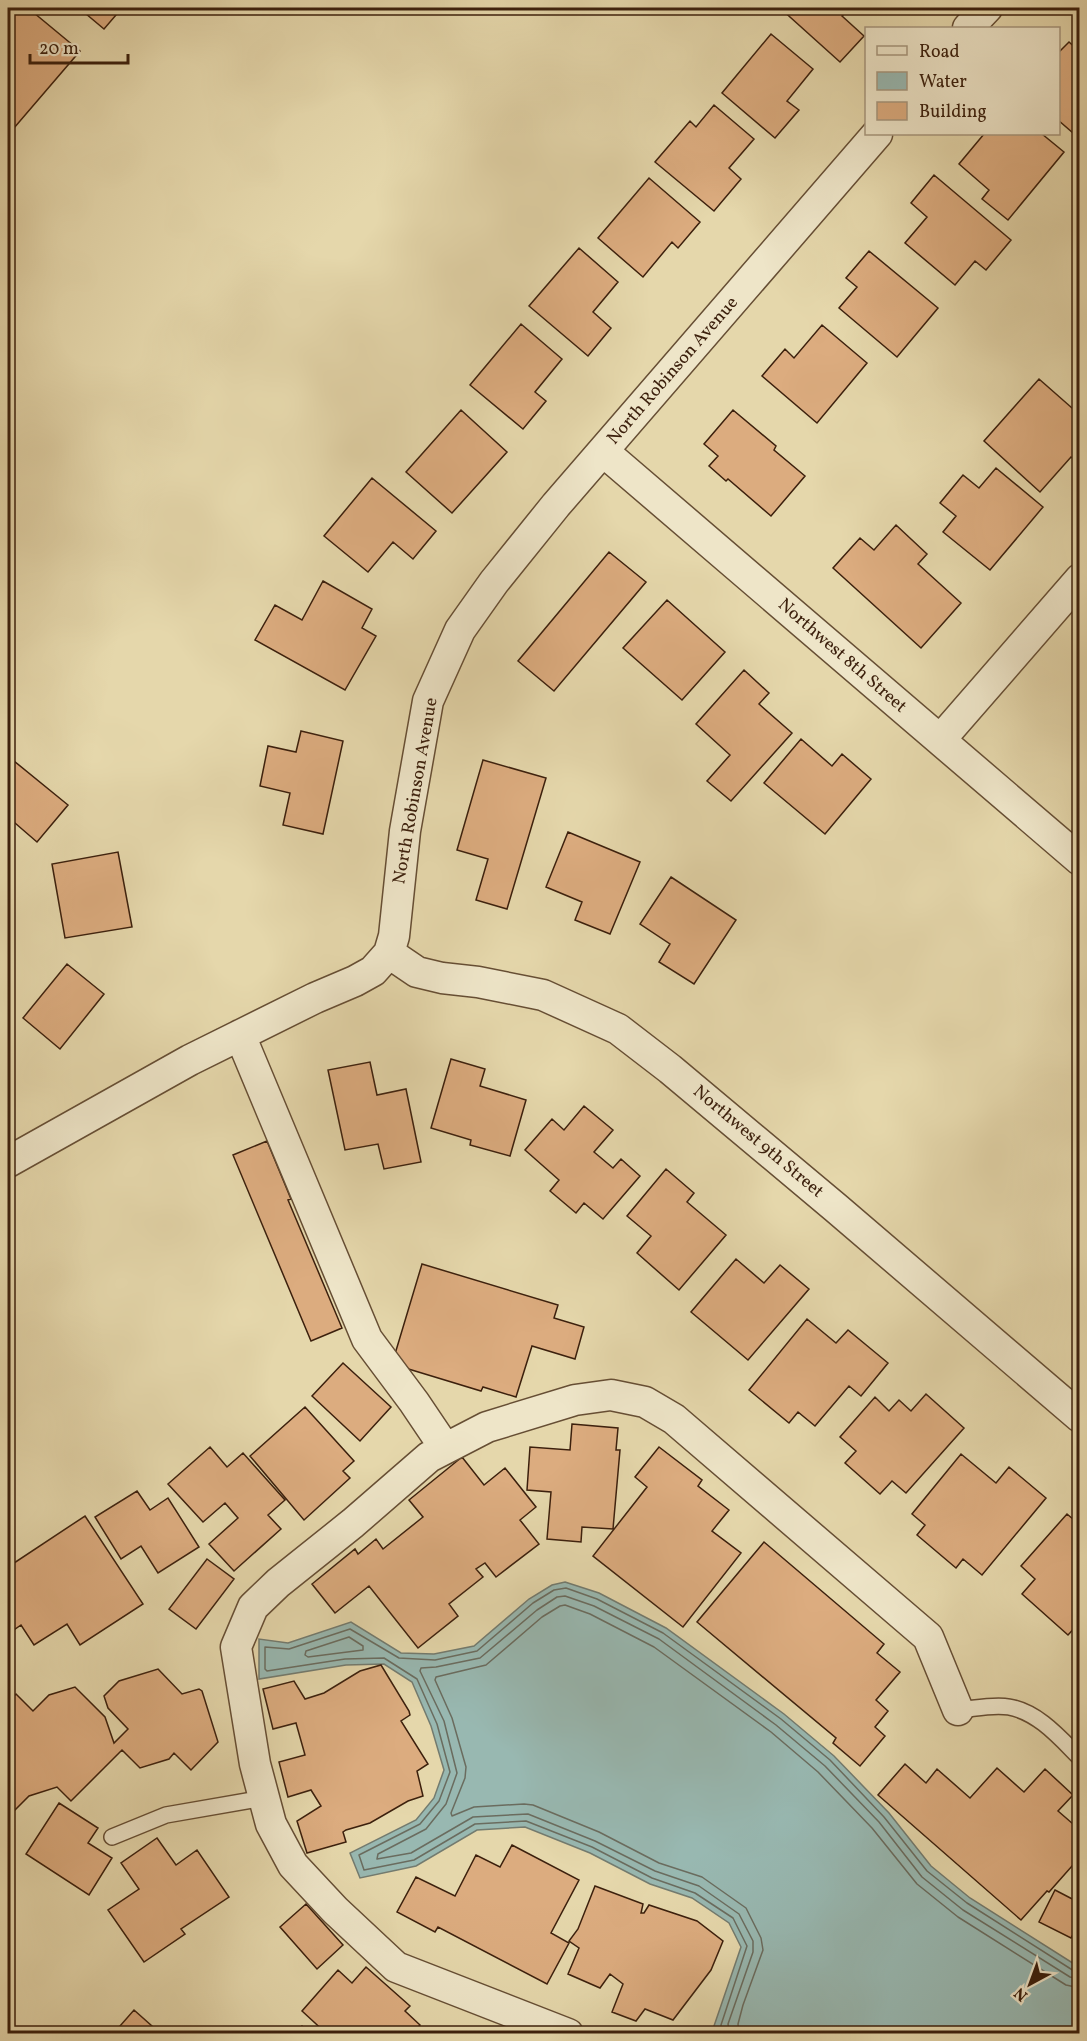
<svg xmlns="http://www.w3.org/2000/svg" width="1087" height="2041" viewBox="0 0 1087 2041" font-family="Vollkorn,serif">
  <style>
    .water { fill: #98b8b1; stroke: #737b6f; stroke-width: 1.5 }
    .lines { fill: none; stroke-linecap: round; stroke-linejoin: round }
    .shore { stroke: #6a6c5f; stroke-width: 1.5 }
    .building { fill: #dcac7f; stroke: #3c200d; stroke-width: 1.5 }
    .lane-casing { stroke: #664e34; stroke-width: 18 }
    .street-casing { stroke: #664e34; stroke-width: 33 }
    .lane { stroke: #eee5c8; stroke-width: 15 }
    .street { stroke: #eee5c8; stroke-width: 30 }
    .labels { text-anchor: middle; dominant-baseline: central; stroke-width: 4.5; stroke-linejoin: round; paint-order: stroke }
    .street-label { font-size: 18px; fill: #3c200d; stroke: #eee5c8 }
  </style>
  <rect width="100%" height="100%" fill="#e5d7ab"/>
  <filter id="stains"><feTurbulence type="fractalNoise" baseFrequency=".00333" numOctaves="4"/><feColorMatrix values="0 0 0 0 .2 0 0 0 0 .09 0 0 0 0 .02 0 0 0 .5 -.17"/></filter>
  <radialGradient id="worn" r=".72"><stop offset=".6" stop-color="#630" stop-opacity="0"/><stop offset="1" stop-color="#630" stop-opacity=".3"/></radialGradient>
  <path class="water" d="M565,1582l34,11 67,35 118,86 50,42 55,57 42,53 39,32 109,69v66h-362l-3,-7 27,-79 -12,-24 -37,-25 -42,-14 -60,-31 -65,-26 -48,3 -61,36 -56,12 -10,-25 66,-33 18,-22 10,-28 -13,-44 -19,-44 -28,-18 -38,1 -87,14v-40l29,4 63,-21 50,31 33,1 40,-8 55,-47 23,-14z"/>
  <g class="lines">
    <path class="shore" d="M349,1637l14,9v4l-55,7 -3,-2 1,-4z
      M722,2034l-1,-9 26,-79 -14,-28 -38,-25 -43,-15 -60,-31 -66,-26 -51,3 -61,36 -50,10 -5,-15 61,-31 19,-23 11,-29 -13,-48 -20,-45 -33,-21 -39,1 -78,12 -2,-2v-22l24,2 61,-20 49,29 36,2 42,-9 56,-48 21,-13 12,-2 31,11 66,34 118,86 49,41 54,57 43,54 40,32 107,68 6,1
      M730,2034l-2,-10 25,-72v-11l-14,-27 -40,-28 -44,-15 -60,-30 -67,-27 -55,3 -62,36 -34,6 1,-5 48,-25 20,-25 11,-31 -13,-52 -24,-50 1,-3 15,-1 44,-9 57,-48 20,-13 8,-1 29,10 65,33 117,86 49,41 54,56 43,55 41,33 107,67 10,2
      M739,2034l-1,-10 5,-19 20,-55 -2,-12 -15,-30 -44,-31 -43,-14 -60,-31 -66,-27 -9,-1 -50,3 -22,9 -1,-3 14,-35 1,-11 -14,-49 -17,-38 1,-3 50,-12 56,-48 18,-11 5,-1 25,9 64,33 117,85 47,40 54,56 45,56 41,33 108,68 14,3"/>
  </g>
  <path class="building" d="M8,8h20l52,43 -72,84z
    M79,8h43l-18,21z
    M780,8h70l-8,8 22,20 -24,26z
    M771,34l42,35 -26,32 12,9 -24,28 -53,-45z
    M1069,42l11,10v87l-22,-19v-67z
    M714,105l40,34 -25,29 12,11 -27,32 -59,-49 35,-41 6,6z
    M984,134h58l22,18 -56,68 -26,-21 7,-9 -30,-26z
    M934,175l77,65 -25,30 -11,-9 -20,24 -50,-42 22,-26 -16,-14z
    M649,178l51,44 -22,26 -6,-6 -29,35 -45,-39z
    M579,248l39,34 -25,30 18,16 -23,28 -59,-50z
    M869,251l69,57 -41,49 -58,-49 18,-21 -11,-9z
    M521,324l41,35 -27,33 11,9 -23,28 -53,-44z
    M822,325l45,38 -50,60 -55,-47 23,-27 9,9z
    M1080,371v12l-6,-5z
    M1039,379l41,36v49l-9,-7 -31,35 -56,-51z
    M461,410l46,42 -55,61 -46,-41z
    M733,410l43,36 -2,4 31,26 -34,40 -43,-37 -2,2 -17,-15 9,-10 -14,-12z
    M996,468l47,39 -53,63 -47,-38 13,-16 -16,-13 23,-28 16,13z
    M372,478l64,53 -23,28 -20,-17 -25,30 -44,-36z
    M896,525l31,29 -9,10 43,39 -40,45 -88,-80 27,-30 14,12z
    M609,552l37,30 -92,109 -36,-30z
    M323,581l49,28 -10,19 14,8 -31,54 -90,-50 20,-35 27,15z
    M667,600l58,52 -43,48 -59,-52z
    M744,670l25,23 -10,11 33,29 -61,68 -24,-20 23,-26 -34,-31z
    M301,731l42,10 -20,93 -40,-9 7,-32 -30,-7 8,-40 28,6z
    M801,739l31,27 10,-12 29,25 -46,55 -61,-51z
    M483,760l63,18 -39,131 -31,-9 12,-41 -31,-9z
    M14,761l54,44 -31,37 -29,-25v-48z
    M568,832l72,30 -30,72 -35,-14 7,-18 -36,-15z
    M118,852l14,75 -67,11 -13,-74z
    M671,877l65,43 -42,64 -35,-22 11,-18 -30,-20z
    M67,964l37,30 -44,55 -37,-31z
    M451,1059l34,10 -5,17 46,14 -16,56 -40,-11 1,-5 -40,-12z
    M370,1062l7,33 29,-6 15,73 -37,7 -6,-25 -33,6 -17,-80z
    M584,1106l29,24 -19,22 19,16 8,-9 19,17 -37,43 -19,-16 -8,10 -26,-22 9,-11 -34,-30 27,-31 12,11z
    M267,1141l24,58 -3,1 54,128 -31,13 -78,-186z
    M666,1169l28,24 -7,9 39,33 -47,55 -42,-37 14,-17 -24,-20z
    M736,1259l28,24 16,-18 29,24 -61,71 -57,-48z
    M422,1264l136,41 -4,13 30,9 -9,32 -43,-13 -16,51 -33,-10 -2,4 -89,-27z
    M807,1319l29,24 12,-13 40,33 -27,33 -12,-10 -34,40 -17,-14 -9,11 -40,-33z
    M343,1363l48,44 -31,34 -48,-45z
    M926,1394l38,34 -58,65 -14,-12 -12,13 -35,-31 11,-12 -16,-14 35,-40 14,14 10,-11 12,11z
    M305,1407l49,54 -11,10 7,7 -46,42 -54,-64z
    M572,1424l46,4 -2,22h4l-7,79 -31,-2 -1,15 -34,-3 4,-47 -24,-2 3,-43 40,3z
    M210,1447l17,20 16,-14 42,47 -17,15 13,14 -47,42 -25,-27 29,-26 -13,-15 -22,19 -35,-38z
    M659,1447l43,33 -4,6 31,24 -17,21 29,22 -58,74 -90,-71 54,-69 -12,-10z
    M961,1454l35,29 13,-16 37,31 -64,77 -19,-16 -7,9 -39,-33 8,-10 -13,-11z
    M462,1457l22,28 21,-17 31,39 -16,13 19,24 -43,33 -11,-14 -9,6 7,8 -34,27 9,12 -40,32 -49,-62 -34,27 -23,-29 43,-35 3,5 18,-15 7,10 40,-32 -14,-17z
    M137,1491l13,19 18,-12 31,49 -41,26 -17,-27 -20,13 -26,-42z
    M1067,1514l13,11v97l-12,13 -46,-41 13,-15 -14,-13z
    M85,1516l58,88 -63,41 -13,-21 -33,21 -13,-20 -13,9v-67z
    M764,1542l120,102 -7,9 23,19 -24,28 12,11 -13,16 10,9 -25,30 -27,-23 3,-5 -139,-116z
    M207,1559l27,20 -38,50 -27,-20z
    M381,1665l28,46 1,4 -9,6 27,43 -11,7 6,25 -15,5 -38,22 -24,7 -3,2 3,10 -39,11 -10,-32 24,-15 -10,-16 -23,7 -9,-35 26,-7 -9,-32 -23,6 -10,-40 31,-8 11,18 19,-6 36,-22z
    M158,1669l24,25 17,-5 3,2 16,51 -27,28 -17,-17 -5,6 -29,9 -18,-18 -51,51 -14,-14 -28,9 -21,21v-115l8,-8 17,17 16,-16 26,-8 30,30 9,26 14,-14 -20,-21 -4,-12 15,-15z
    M905,1764l21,19 11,-14 33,29 27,-30 27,24 21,-23 28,26 -15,16 22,19v27l-31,35 -2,-1 -26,29 -143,-125z
    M59,1803l39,25 -10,15 24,15 -23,37 -63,-41z
    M157,1838l19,27 21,-15 32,47 -48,32 4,5 -41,28 -36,-52 31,-21 -18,-26z
    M512,1845l67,35 -28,53 18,10 -22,41 -109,-57 -3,5 -38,-20 19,-35 39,19 21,-41 24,12z
    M595,1886l48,18 -2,9h3l5,-8 48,16 26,20 -12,29 -38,50 -28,-11 -9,12 -24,-9 11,-28 -13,-10 -10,14 -32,-14 11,-26 -10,-7 9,-12z
    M1055,1890l25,13v18l-9,17 -32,-16z
    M306,1904l37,41 -26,24 -37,-42z
    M366,1967l44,39 -5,5 15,14 -8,9h-85l-25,-23 36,-41 14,13z
    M134,2010l27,24h-48z
    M302,2026l10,8h-16z"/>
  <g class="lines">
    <g class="lane-casing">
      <path id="lane" d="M958,1710c15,-1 35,-6 51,-3 29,5 51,31 71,51
        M112,1837l54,-22 98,-17"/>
    </g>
    <g class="street-casing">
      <path id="street" d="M968,28l19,-20
        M604,452l476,408
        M940,740l140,-161
        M389,953l28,19 25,6 36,4 65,13 75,34 52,40 166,139 244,209
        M240,1035l127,304 47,63 31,46
        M8,1162l182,-102 125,-62 40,-17 18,-10 16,-18 5,-17 11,-105 23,-130 32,-71 34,-48 62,-77 321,-371
        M568,2034l-172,-67 -61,-57 -42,-45 -22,-41 -16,-60 -19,-117 17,-40 25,-24 75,-60 76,-66 58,-30 88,-27 36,-5 34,7 29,17 254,218 30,73"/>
    </g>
    <use href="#lane" class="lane"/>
    <use href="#street" class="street"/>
  </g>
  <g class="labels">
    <g class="street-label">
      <text transform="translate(673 371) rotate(-49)">North Robinson Avenue</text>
      <text transform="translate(842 656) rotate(41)">Northwest 8th Street</text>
      <text transform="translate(416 791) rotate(-80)">North Robinson Avenue</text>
      <text transform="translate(758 1142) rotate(40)">Northwest 9th Street</text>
    </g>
  </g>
  <rect width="1087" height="2041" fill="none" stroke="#e5d7ab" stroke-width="30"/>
  <rect x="9" y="9" width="1069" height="2023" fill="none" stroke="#3c200d" stroke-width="3"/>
  <rect x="15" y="15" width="1057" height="2011" fill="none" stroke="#3c200d" stroke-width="1.5"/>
  <rect x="865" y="27" width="195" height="108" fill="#eee5c8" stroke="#a7967d" stroke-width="1.5"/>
  <rect x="877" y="46" width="30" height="9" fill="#eee5c8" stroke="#a7967d" stroke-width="1.5"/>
  <text x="919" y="57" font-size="18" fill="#3c200d">Road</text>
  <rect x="877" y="72" width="30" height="18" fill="#98b8b1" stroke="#a7967d" stroke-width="1.5"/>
  <text x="919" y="87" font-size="18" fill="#3c200d">Water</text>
  <rect x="877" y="102" width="30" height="18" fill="#dcac7f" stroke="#a7967d" stroke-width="1.5"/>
  <text x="919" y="117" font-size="18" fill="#3c200d">Building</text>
  <g transform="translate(1030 1984) rotate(221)" stroke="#eee5c8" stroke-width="4.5" paint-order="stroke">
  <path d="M0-4.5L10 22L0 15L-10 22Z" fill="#3c200d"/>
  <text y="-9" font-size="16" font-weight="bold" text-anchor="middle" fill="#3c200d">N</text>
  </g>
  <path d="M30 54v9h98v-9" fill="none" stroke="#3c200d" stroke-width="3"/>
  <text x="39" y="54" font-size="18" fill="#3c200d" stroke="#eee5c8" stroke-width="4.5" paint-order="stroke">20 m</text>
  <rect width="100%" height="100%" filter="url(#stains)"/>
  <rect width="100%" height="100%" fill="url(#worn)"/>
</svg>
